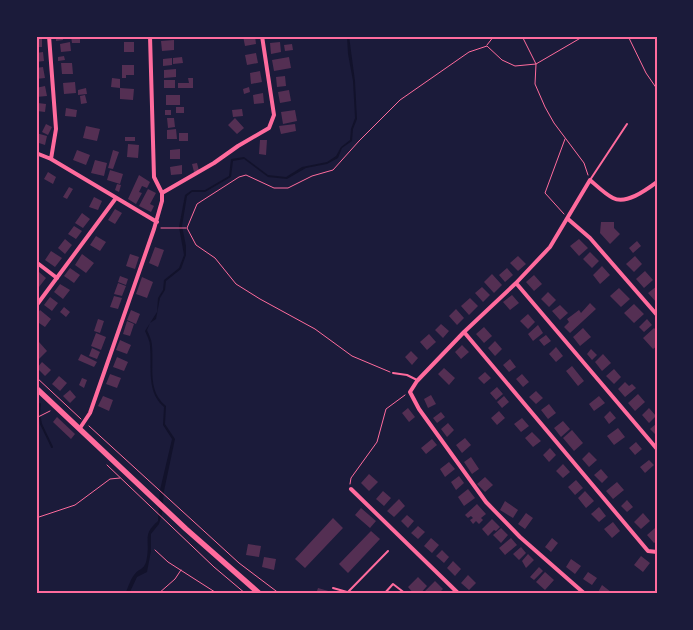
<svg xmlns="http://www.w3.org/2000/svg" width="693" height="630" viewBox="0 0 693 630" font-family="'Source Serif 4',serif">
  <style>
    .water { fill: #12122b }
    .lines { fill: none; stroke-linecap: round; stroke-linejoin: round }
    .stream { stroke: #12122b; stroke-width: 2 }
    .building { fill: #542f53 }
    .path { stroke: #ff6b9d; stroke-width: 1 }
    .service { stroke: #ff6b9d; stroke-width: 2 }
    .minor { stroke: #ff6b9d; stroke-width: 4 }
    .primary { stroke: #ff6b9d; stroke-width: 5.5 }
    .neatline { fill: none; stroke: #ff6b9d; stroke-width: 2 }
  </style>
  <rect width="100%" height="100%" fill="#1b1b3a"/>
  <path class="water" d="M347,36h2l6,45 2,38 -4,10 -1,12 -10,7 -4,10 -11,6 -21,4 -19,11 -19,-2 -24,-18 -11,2 -2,16 -26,15h-13l-5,4 -5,30 4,20v9l-5,14 -15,12 -1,9 -5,8 -4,21 -6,4 -3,7c2,5 5,10 5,16 2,21 -5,45 14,60l-1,18 10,15 -11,52 -2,23 -3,10 -8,10v17l-4,21 -10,5 -8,17h-4c3,-6 5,-14 9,-19 6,-8 11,-4 13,-18 3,-18 -5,-22 11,-36l2,-31 12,-51 -9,-14 1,-18c-18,-15 -12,-40 -14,-61 0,-5 -3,-10 -5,-15l12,-19 1,-14 5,-8 1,-10 15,-12 5,-13 -5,-28 6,-32 7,-5h13l24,-14 2,-17 13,-2 24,18 18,2 16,-10 25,-5 9,-6 5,-9 9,-7 1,-11 4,-11 -2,-37 -5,-27z"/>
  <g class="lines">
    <path class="stream" d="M39,415l1,-11
      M40,418l1,6 11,23"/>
  </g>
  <path class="building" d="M56,36h7v4l-7,1z
    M71,36h9v7h-8z
    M243,36h12l1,8 -11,2z
    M36,39h6v8h-6z
    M174,40v10l-12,1 -1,-10z
    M70,42l1,9 -10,1 -1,-8z
    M124,42h10v10h-10z
    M280,42l1,10 -10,2 -1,-11z
    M292,44l1,6 -8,1 -1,-6z
    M43,52l1,9 -8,1v-9z
    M256,53l2,10 -11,2 -2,-10z
    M64,56l1,4 -7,1v-4z
    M182,57l1,6 -10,1v-6z
    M289,57l2,11 -17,3 -2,-11z
    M172,58v7l-9,1v-7z
    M61,63h11l1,11h-11z
    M122,65h12v10h-8v3h-4z
    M43,67l2,11 -9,1v-11z
    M176,69v8l-12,1v-8z
    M260,71l2,11 -11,2 -1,-11z
    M285,76l1,10 -9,1 -1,-10z
    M112,78l8,1v9l-9,-1z
    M188,78h5v10h-15v-5h11z
    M164,80h11v8h-11z
    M75,82l1,11 -12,1 -1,-11z
    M45,86l2,10 -11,1v-9z
    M249,87l1,5 -6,2 -1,-5z
    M86,88l1,6 -9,1v-5z
    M120,88l14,1 -1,11 -13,-1z
    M289,90l2,11 -11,2 -2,-11z
    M263,93l1,10 -10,1 -1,-9z
    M85,95l2,8 -6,1 -1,-8z
    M166,95h14v10h-14z
    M38,103l8,1 -1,8 -8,-1z
    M176,107h8v6h-8z
    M66,108l11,2 -1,7 -11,-1z
    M242,109l1,7 -10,1 -1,-7z
    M165,110h6v5h-6z
    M295,110l2,11 -14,3 -2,-12z
    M167,118h7l1,9 -7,1z
    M235,118l9,10 -7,6 -9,-9z
    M46,124l6,3 -4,8 -6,-3z
    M295,124l1,7 -15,3 -2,-8z
    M86,126l14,3 -3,12 -14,-3z
    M176,129l1,10h-10v-9z
    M36,133l11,3 -2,9 -9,-3z
    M179,133h9v8h-9z
    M125,137h10v4h-10z
    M260,140h7l-1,15 -7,-1z
    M128,144l11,1 -1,13 -11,-1z
    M180,149v10h-10v-9z
    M77,150l13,5 -4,10 -13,-5z
    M113,150l6,2 -6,17 -5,-1z
    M95,160l12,3 -3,13 -13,-3z
    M197,163l2,8 -5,1 -2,-8z
    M182,165v9l-11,1 -1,-8z
    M110,170l13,4 -3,10 -13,-4z
    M48,172l8,5 -3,7 -9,-5z
    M139,175l11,7 -3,6 -5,-2 -3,6 3,1 -6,11 -8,-5z
    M117,184l4,1 -2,7 -4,-2z
    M69,187l4,2 -6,10 -4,-2z
    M148,189l8,4 -6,11 4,2 -3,6 -12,-6z
    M94,197l8,4 -4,9 -9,-3z
    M115,209l7,4 -7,11 -7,-4z
    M82,213l8,6 -7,9 -8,-5z
    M601,222h13v6l6,6 -10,10 -10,-11z
    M74,226l8,5 -6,8 -8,-5z
    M96,236l10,6 -6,9 -10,-6z
    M65,239l7,6 -7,9 -7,-6z
    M579,239l9,9 -9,8 -9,-10z
    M637,241l4,5 -8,7 -4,-5z
    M155,247l9,3 -6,17 -9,-4z
    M51,251l11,7 -7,9 -10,-7z
    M590,252l9,9 -7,7 -9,-9z
    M82,254l12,9 -8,10 -11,-8z
    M130,254l9,3 -4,12 -9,-3z
    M518,256l8,8 -8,7 -8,-8z
    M635,256l7,8 -8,8 -8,-8z
    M602,266l8,9 -10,9 -7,-9z
    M70,268l10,7 -6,8 -10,-7z
    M507,268l6,7 -8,7 -6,-7z
    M645,271l8,9 -9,8 -8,-9z
    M39,272l7,6 -7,9 -3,-2v-10z
    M492,274l10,11 -8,8 -10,-11z
    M534,275l8,9 -8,7 -8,-9z
    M120,276l8,3 -2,6 -8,-3z
    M142,277l11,5 -6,16 -11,-4z
    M118,283l8,3 -4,10 -8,-2z
    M60,284l10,6 -7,9 -9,-7z
    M657,286v17l-9,-10z
    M482,287l8,8 -7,7 -8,-9z
    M619,288l11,11 -9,8 -11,-11z
    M548,292l8,8 -7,7 -8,-8z
    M512,295l7,8 -9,7 -7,-8z
    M114,296l8,2 -4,11 -8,-2z
    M50,297l8,6 -6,8 -8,-6z
    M470,298l8,8 -9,9 -8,-9z
    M590,303l6,6 -26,24 -6,-6 5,-5 -2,-3 12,-9 2,3z
    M634,304l10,10 -10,9 -10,-10z
    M560,305l8,8 -8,7 -8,-9z
    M64,307l6,5 -4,5 -6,-5z
    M456,309l8,9 -7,7 -8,-9z
    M40,310l11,9 -6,8 -9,-6v-6z
    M131,310l9,4 -4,10 -9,-4z
    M528,314l7,8 -7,7 -8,-8z
    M98,319l6,2 -4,12 -6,-2z
    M647,319l5,6 -8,7 -5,-5z
    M127,321l7,3 -4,12 -7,-2z
    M441,324l8,7 -6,7 -8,-8z
    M538,325l5,8 -10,8 -5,-7z
    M484,327l8,9 -8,7 -8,-9z
    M583,328l8,9 -11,9 -7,-9z
    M654,328l3,3v15l-4,3 -10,-11z
    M96,333l10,4 -5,13 -10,-4z
    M429,334l7,8 -9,8 -7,-8z
    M546,335l5,6 -7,5 -5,-6z
    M120,340l11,5 -4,9 -11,-4z
    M495,341l7,8 -7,7 -7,-8z
    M39,342l8,9 -8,8 -3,-3v-11z
    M462,345l7,7 -8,7 -6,-7z
    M556,347l7,9 -7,6 -7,-8z
    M92,348l8,4 -3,7 -8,-3z
    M591,349l6,6 -5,5 -5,-6z
    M411,351l7,7 -6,7 -7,-8z
    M81,354l16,8 -3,5 -16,-7z
    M603,354l8,9 -9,8 -7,-9z
    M117,357l11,5 -4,9 -11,-4z
    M510,359l6,8 -7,5 -6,-7z
    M42,362l9,8 -6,6 -8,-8z
    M572,366l12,15 -6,5 -12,-15z
    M444,368l11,10 -6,7 -11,-11z
    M614,369l7,8 -7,7 -8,-8z
    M485,372l6,6 -7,6 -6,-6z
    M110,374l11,4 -4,10 -11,-4z
    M522,374l7,8 -6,5 -7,-8z
    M59,376l8,7 -7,8 -8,-7z
    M82,378l5,2 -3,8 -5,-3z
    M625,382l4,4 3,-2 4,4 -11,9 -7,-8z
    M497,387l6,7 -7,6 -6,-7z
    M70,390l6,7 -6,6 -7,-7z
    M536,391l7,7 -7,6 -7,-7z
    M638,394l7,8 -10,9 -7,-8z
    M431,395l5,9 -8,4 -4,-9z
    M103,396l10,4 -4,11 -11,-5z
    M504,396l5,6 -7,6 -5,-6z
    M599,396l6,7 -11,8 -5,-7z
    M549,404l7,9 -8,6 -7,-9z
    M408,408l7,9 -6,5 -7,-9z
    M649,408l7,8 -7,7 -7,-8z
    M499,411l6,7 -8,7 -6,-7z
    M610,411l6,7 -7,6 -5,-7z
    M441,412l4,5 -8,6 -4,-5z
    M57,417l18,17 -4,5 -18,-17z
    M522,418l7,8 -8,6 -7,-8z
    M563,421l7,8 -9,8 -7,-9z
    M448,423l6,7 -7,7 -6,-8z
    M657,423v13l-7,-7z
    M618,428l7,9 -11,8 -7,-9z
    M572,430l11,13 -9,8 -11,-13z
    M532,432l9,9 -8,6 -8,-9z
    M465,438l6,7 -9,8 -6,-8z
    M432,439l5,6 -11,9 -5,-6z
    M636,442l6,7 -7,6 -6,-7z
    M550,448l6,7 -7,7 -6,-7z
    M589,452l8,8 -8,7 -7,-8z
    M471,457l8,12 -7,5 -8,-12z
    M649,460l5,5 -9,8 -5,-6z
    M449,462l6,7 -10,8 -5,-8z
    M563,464l7,8 -7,6 -7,-7z
    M601,469l7,8 -6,6 -8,-8z
    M369,474l9,8 -9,9 -8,-8z
    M459,476l5,7 -8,7 -5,-8z
    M485,477l8,8 -8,7 -8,-8z
    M576,480l7,8 -8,7 -7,-8z
    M617,482l7,8 -11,9 -7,-8z
    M468,489l7,9 -11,8 -6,-9z
    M383,491l8,7 -7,8 -8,-7z
    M585,491l9,10 -8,7 -8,-10z
    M399,499l6,7 -11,11 -7,-6z
    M627,500l6,7 -6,5 -6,-6z
    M505,501l13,9 -5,8 -13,-8z
    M477,504l9,10 -5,4 2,2 -4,4 -3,-3 -3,3 -3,-4 3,-2 -2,-2 -3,2 -3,-3z
    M599,507l7,9 -7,6 -8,-8z
    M361,508l15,13 -6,7 -15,-13z
    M526,513l7,5 -8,11 -7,-5z
    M643,513l7,8 -9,8 -7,-7z
    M407,515l7,6 -6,7 -7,-7z
    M333,518l10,10 -38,40 -10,-9z
    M492,519l8,8 -4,4 -2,-1 -6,6 -6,-7z
    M613,522l7,9 -8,7 -8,-9z
    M418,526l7,6 -7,7 -7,-6z
    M501,528l7,7 -7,8 -8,-8z
    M655,528l2,2v11l-3,2 -7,-8z
    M371,531l9,8 -32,34 -9,-9z
    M431,538l8,7 -7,8 -8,-7z
    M511,538l6,7 -12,10 -6,-7z
    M552,538l6,5 -7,9 -6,-5z
    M248,544l13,2 -2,11 -13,-2z
    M521,547l5,6 -7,7 -6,-6z
    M442,550l7,7 -5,6 -8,-7z
    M528,554l6,6 -8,8 -4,-7z
    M641,556l9,7 -7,9 -9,-7z
    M264,557l12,2 -2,11 -12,-3z
    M571,559l10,7 -6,8 -9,-7z
    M453,561l8,8 -6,7 -8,-8z
    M539,567l4,4 -9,9 -4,-3z
    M545,572l9,8 -9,10 -9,-8z
    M588,572l9,6 -5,7 -9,-6z
    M468,575l8,8 -7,7 -8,-7z
    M418,577l9,9 -7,8h-6l-6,-7z
    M435,581l8,8 -5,5h-10l-3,-3z
    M602,585l9,7 -1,2h-13z
    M318,588l17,5v1h-19z"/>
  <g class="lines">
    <path class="path" d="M522,36l14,28 -1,20 10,23 9,16 30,40 4,12
      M628,36l18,37 11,16
      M487,45l7,-9
      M564,214l-19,-21 20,-54
      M161,228h25
      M390,372l-38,-16 -37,-27 -55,-30 -24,-15 -21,-26 -19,-13 -9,-17 10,-24 42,-27 7,-2 28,13h14l24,-12 21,-6 26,-29 41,-41 69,-48 18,-6 15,14 13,6 21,-2 48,-28
      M36,377l45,42
      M36,418l14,-7
      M89,426l150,137 41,31
      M107,465l107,102 32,27
      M350,484l1,-6 26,-36 9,-33 19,-14
      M36,518l39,-13 35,-26 10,-1
      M155,550l13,12 50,32
      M158,594l17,-15 6,-9"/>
    <path class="service" d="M590,180l37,-56
      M393,373l14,2 10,5
      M333,588l21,6
      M348,592l40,-41
      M384,594l9,-10 13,10"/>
    <path class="minor" d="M49,36l7,93 -5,30
      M36,153l15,6 106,63
      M162,193l52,-30 24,-17 31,-18 5,-13 -12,-79
      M568,219l22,19 67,77
      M36,262l21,16
      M516,283l34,-36 40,-67c7,6 15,14 23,18 13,7 33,-8 44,-16
      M36,306l80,-108
      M464,332l184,219 9,1
      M80,428l10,-15 64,-184 8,-28v-8l-8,-16 -4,-141
      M351,489l108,105
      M585,594l-65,-57 -34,-35 -67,-93 -9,-17 7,-11 47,-49 52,-49 141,166"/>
    <path class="primary" d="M36,388l150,141 74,65"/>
  </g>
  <rect width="693" height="630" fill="none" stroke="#1b1b3a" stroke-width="75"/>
  <rect x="38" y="38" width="618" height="554" class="neatline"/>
</svg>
